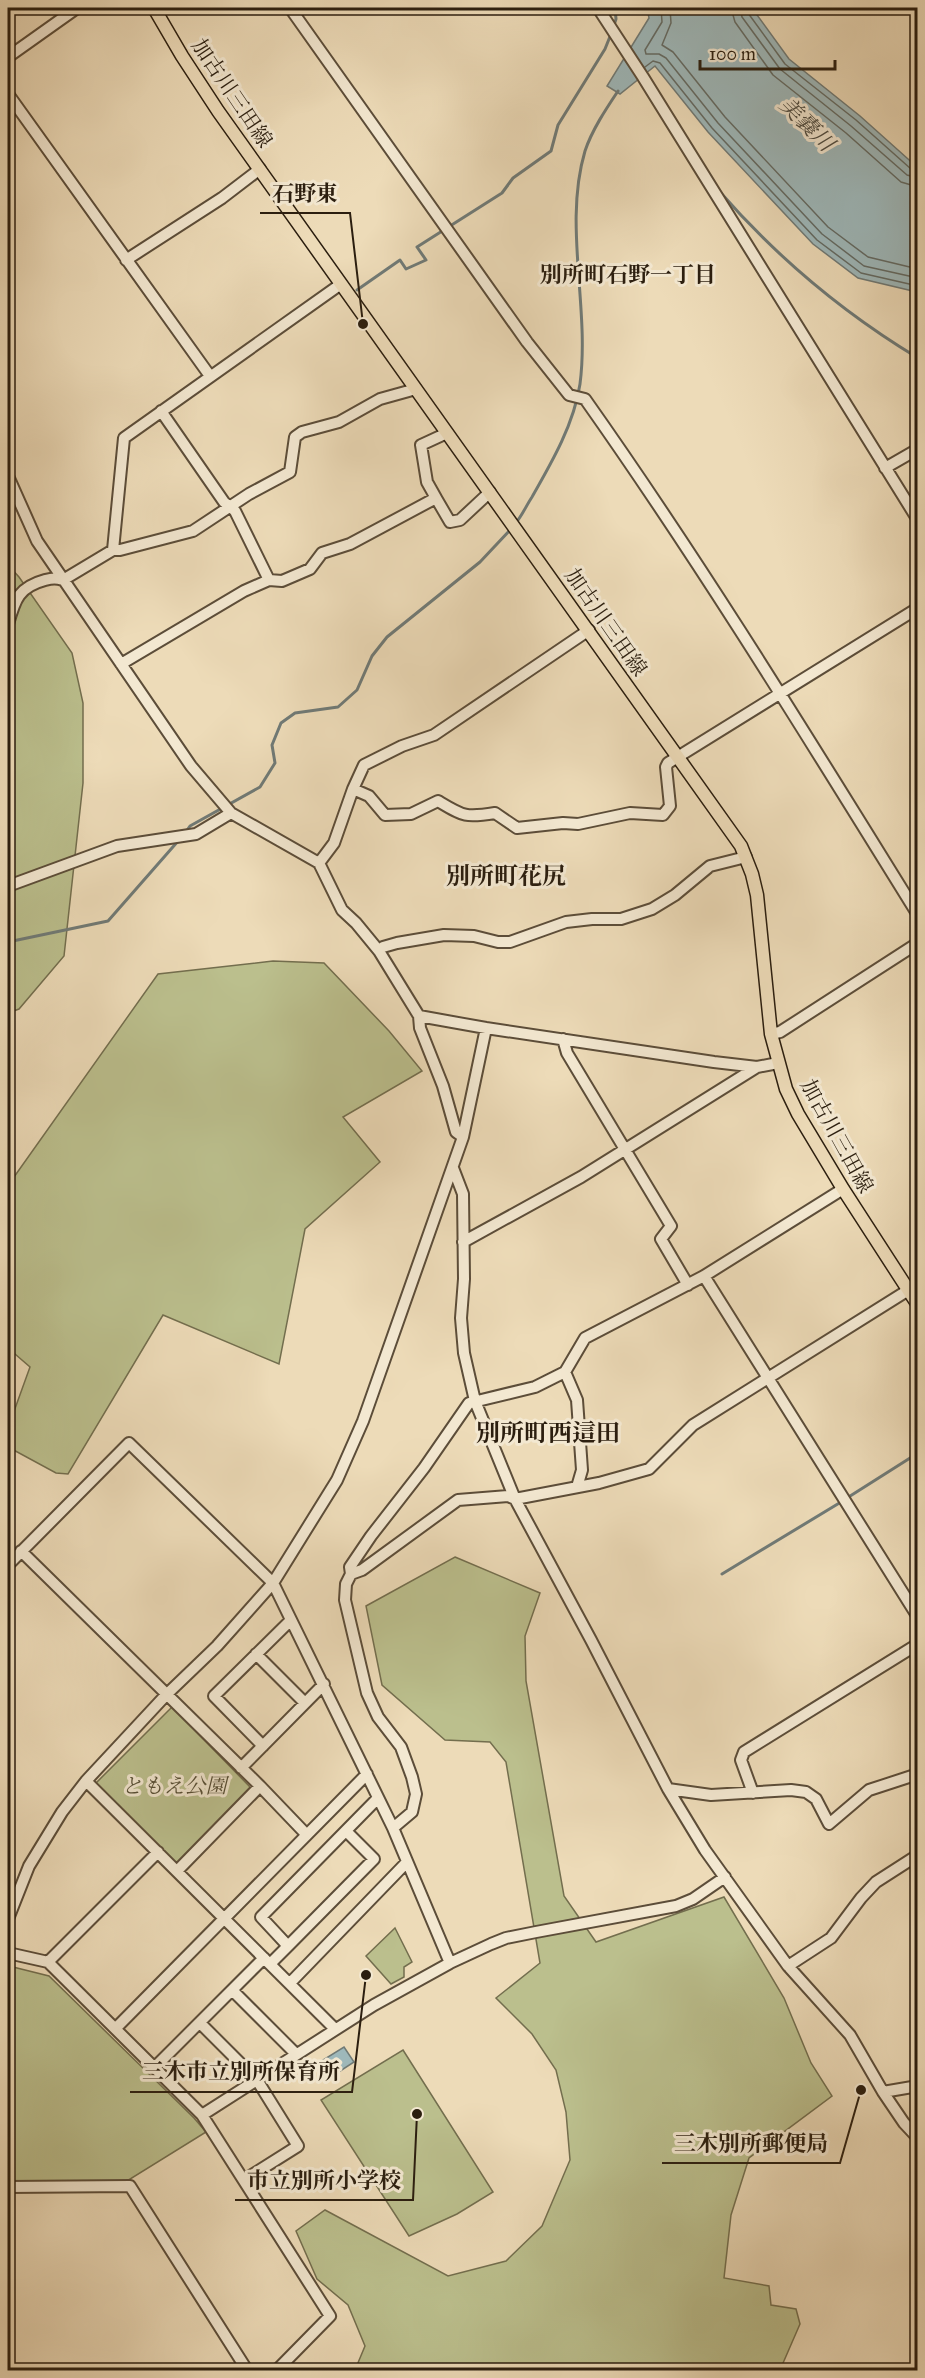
<svg xmlns="http://www.w3.org/2000/svg" width="925" height="2378" viewBox="0 0 925 2378" font-family="'IM FELL Great Primer','Noto Serif JP',serif">
  <style>
    .green { fill: #bbbf8d; stroke: #736e4e; stroke-width: 1.5 }
    .water { fill: #9eb8ba; stroke: #707a76; stroke-width: 1.5 }
    .lines { fill: none; stroke-linecap: round; stroke-linejoin: round }
    .shore { stroke: #646b64; stroke-width: 1.5 }
    .stream { stroke: #707a76; stroke-width: 3 }
    .minor-casing { stroke: #5c4d39; stroke-width: 14 }
    .major-casing { stroke: #2b1e0f; stroke-width: 15 }
    .minor { stroke: #f3e8d1; stroke-width: 10 }
    .major { stroke: #eddbb8; stroke-width: 12 }
    .labels { text-anchor: middle; dominant-baseline: central; stroke-width: 6; stroke-linejoin: round; paint-order: stroke }
    .street-label { font-size: 21px; fill: #2b1e0f; stroke: #f3e8d1 }
    .park-label { font-size: 21px; font-style: italic; fill: #564e35; stroke: #f3e8d1 }
    .water-label { font-size: 22px; font-style: italic; fill: #4e4c42; stroke: #f3e8d1 }
    .neighbourhood-label { font-size: 22px; font-weight: bold; fill: #2b1e0f; stroke: #f3e8d1 }
    .quarter-label { font-size: 24px; font-weight: bold; fill: #2b1e0f; stroke: #f3e8d1 }
    .leader { fill: none; stroke: #2b1e0f; stroke-width: 2 }
    .callout-dot { fill: #2b1e0f; stroke: #f3e8d1; stroke-width: 2 }
    .callout-label { font-size: 22px; text-anchor: middle; font-weight: bold; fill: #2b1e0f; stroke: #f3e8d1; stroke-width: 6; stroke-linejoin: round; paint-order: stroke }
  </style>
  <rect width="100%" height="100%" fill="#eddbb8"/>
  <filter id="stains"><feTurbulence type="fractalNoise" baseFrequency=".00333" numOctaves="4"/><feColorMatrix values="0 0 0 0 .2 0 0 0 0 .09 0 0 0 0 .02 0 0 0 .5 -.17"/></filter>
  <radialGradient id="worn" r=".72"><stop offset=".6" stop-color="#630" stop-opacity="0"/><stop offset="1" stop-color="#630" stop-opacity=".3"/></radialGradient>
  <path class="green" d="M8,565l11,12 53,76 11,50v80l-19,173 -45,53 -11,4z
    M273,961l51,2 65,68 33,40 -79,46 37,45 -75,67 -26,135 -116,-49 -95,159 -12,-1 -48,-26v-19l22,-61 -22,-19v-170l6,-1 144,-203z
    M455,1557l85,36 -15,43 1,45 38,215 32,46 128,-45 60,101 27,65 21,33 -83,62 -18,57 -7,63 45,8 2,19 25,4 4,15 -20,46h-425l10,-24 -17,-41 -31,-26 -21,-48 29,-21 123,66 58,-15 36,-35 28,-66 -4,-48 -10,-42 -24,-36 -36,-36 44,-35 -34,-201 -16,-20 -45,-2 -63,-55 -16,-79z
    M172,1707l79,81 -73,77 -82,-82z
    M395,1928l17,34 -8,5v10l-13,7 -25,-28z
    M9,1966l40,10 145,142 12,14 -79,49h-119v-214z
    M403,2050l90,142 -36,22 -48,22 -88,-136z"/>
  <path class="water" d="M647,8h105l37,51 71,57 57,51v125l-59,-14 -45,-34 -105,-112 -53,-66 -35,28 -13,-8 42,-68z
    M344,2047l10,15 -29,19 -10,-16z"/>
  <g class="lines">
    <path class="shore" d="M661,8l1,14 -17,28 1,4h13l7,4 52,65 104,111 42,32 54,12
      M670,8l1,15 -9,22 11,7 52,65 103,110 40,30 50,12
      M731,8l4,14 38,53 73,58 55,49 17,5
      M740,8l2,9 38,52 71,57 56,49 11,3
      M747,8l1,5 37,51 71,56 55,49 7,2
      M645,67l8,-6 7,2 52,65 105,112 44,33 57,13"/>
    <path class="stream" d="M614,25l2,-6 -1,-11
      M720,192c56,64 125,122 198,166
      M357,290l43,-30 6,9 20,-9 -9,-13 85,-54 11,-15 38,-27 7,-26 47,-76 6,-15
      M515,524c7,-8 11,-18 17,-27 20,-35 42,-73 48,-113 10,-76 -17,-159 5,-233 7,-21 21,-42 33,-60
      M185,833l5,-7 70,-39 15,-24 -3,-18 9,-22 14,-10 43,-6 19,-17 15,-34 15,-19 93,-75 31,-33
      M8,942l100,-21 71,-81
      M847,1498l71,-45
      M722,1574l119,-72"/>
    <g class="minor-casing">
      <path id="minor" d="M290,8l237,334 42,53 16,4c118,167 225,342 333,516
        M598,8l45,69 275,443
        M8,57l69,-49
        M8,94l202,282
        M126,260l96,-62 38,-29
        M161,411l63,91 11,9 34,69
        M885,468l33,-19
        M8,476l29,65 154,225 40,47 88,50 23,47 14,13 23,28 40,65 1,12 23,58 13,46 7,5
        M436,498l-9,-16 -6,-37 26,-12
        M113,550h7l73,-19 56,-37 41,-22 5,-35 7,-5 37,-10 41,-23 36,-10
        M8,624c7,-25 11,-37 37,-44 8,-2 11,-2 18,0l50,-30 11,-112 217,-154
        M121,664l123,-73 25,-11 13,1 28,-12 12,-16 28,-9 86,-46 14,24 10,-2 30,-28
        M353,789l11,-24 38,-19 32,-11 155,-105
        M319,863l15,-20 19,-54 16,7 16,19 26,-1 27,-13c25,15 27,17 57,12l22,15 46,-5 15,1 52,-11 33,2 7,-9 -4,-39 2,-4 250,-155
        M8,886l109,-40 79,-12 35,-21
        M379,951l4,-4 14,-4 47,-8 30,1 24,6h12l56,-20 26,-3h29l31,-10 23,-14 35,-29 36,-9
        M419,1016l67,12 228,34 43,5 21,-4
        M771,1034l9,-2 138,-89
        M563,1039l4,14 104,173 -10,13 27,46
        M453,1168l10,26 1,85 -3,39 3,35 11,48 40,98 76,141 77,149 37,61 83,116 62,69 33,57 21,31 14,15
        M463,1242l118,-65 176,-110
        M704,1276l214,341
        M565,1372l12,28 5,70 -5,17
        M21,1551l239,235 46,48
        M8,1565l121,-122 144,140 120,245 57,135
        M351,1574l-1,-7 21,-31 53,-68 45,-65 66,-16 30,-15 20,-34 119,-62 139,-87
        M256,1654l49,49
        M263,1746l-49,-50 77,-76
        M241,1768l83,-84
        M86,1781l249,248
        M668,1789l43,6 80,-5 15,2 10,7 13,25 40,-34 49,-16
        M753,1793l-12,-33 3,-8 174,-108
        M393,1828l19,-16 4,-18 -4,-17 -11,-30 -23,-30 -11,-24 -22,-93 1,-16 5,-10 11,-4 96,-70 50,-4 7,3 84,-16 50,-14 44,-44 225,-141
        M177,1871l83,-85
        M8,1919l21,-53 33,-54 24,-31 80,-86 51,-49 56,-63 64,-103 26,-59 100,-284 23,-109
        M288,1946l86,-87 -28,-28
        M8,1953l40,9 154,153 128,201 -53,54
        M48,1962l110,-110
        M270,1964l18,-18 -27,-29 117,-119
        M788,1966l43,-28 30,-40 15,-16 42,-27
        M290,1983l117,-121
        M232,1990l64,64
        M200,2023l57,57 41,66 -54,34
        M116,2028l251,-254
        M155,2067l109,-109
        M883,2092l35,-6
        M202,2115l172,-110 76,-42 41,-19 15,-6 30,-6 140,-26 17,-7 32,-22
        M8,2187l122,-1 117,184"/>
    </g>
    <g class="major-casing">
      <path id="major" d="M154,8l28,48 36,55 523,735 11,28 5,21 14,139 15,55 12,25 45,75 75,116"/>
    </g>
    <use href="#minor" class="minor"/>
    <use href="#major" class="major"/>
  </g>
  <g class="labels">
    <g class="street-label">
      <text transform="translate(232 93) rotate(56)">加古川三田線</text>
      <text transform="translate(606 622) rotate(55)">加古川三田線</text>
      <text transform="translate(837 1136) rotate(61)">加古川三田線</text>
    </g>
    <g class="park-label">
      <text x="174" y="1786">ともえ公園</text>
    </g>
    <g class="water-label">
      <text transform="translate(807 124) rotate(45)">美嚢川</text>
    </g>
    <g class="neighbourhood-label">
      <text x="628" y="274">別所町石野一丁目</text>
    </g>
    <g class="quarter-label">
      <text x="506" y="876">別所町花尻</text>
      <text x="548" y="1433">別所町西這田</text>
    </g>
  </g>
  <path class="leader" d="M363 324L350 213H260M366 1975L352 2092H130M861 2090L840 2163H662M417 2114L413 2200H235"/>
  <g class="callout-dot">
    <circle cx="363" cy="324" r="6"/>
    <circle cx="366" cy="1975" r="6"/>
    <circle cx="861" cy="2090" r="6"/>
    <circle cx="417" cy="2114" r="6"/>
  </g>
  <g class="callout-label">
    <text x="305" y="201">石野東</text>
    <text x="241" y="2079">三木市立別所保育所</text>
    <text x="751" y="2151">三木別所郵便局</text>
    <text x="324" y="2188">市立別所小学校</text>
  </g>
  <rect width="925" height="2378" fill="none" stroke="#eddbb8" stroke-width="30"/>
  <rect x="9" y="9" width="907" height="2360" fill="none" stroke="#2b1e0f" stroke-width="3"/>
  <rect x="15" y="15" width="895" height="2348" fill="none" stroke="#2b1e0f" stroke-width="1.5"/>
  <path d="M700 60v9h135v-9" fill="none" stroke="#2b1e0f" stroke-width="3"/>
  <text x="709" y="60" font-size="18" fill="#2b1e0f" stroke="#f3e8d1" stroke-width="4.5" paint-order="stroke">100 m</text>
  <rect width="100%" height="100%" filter="url(#stains)"/>
  <rect width="100%" height="100%" fill="url(#worn)"/>
</svg>
